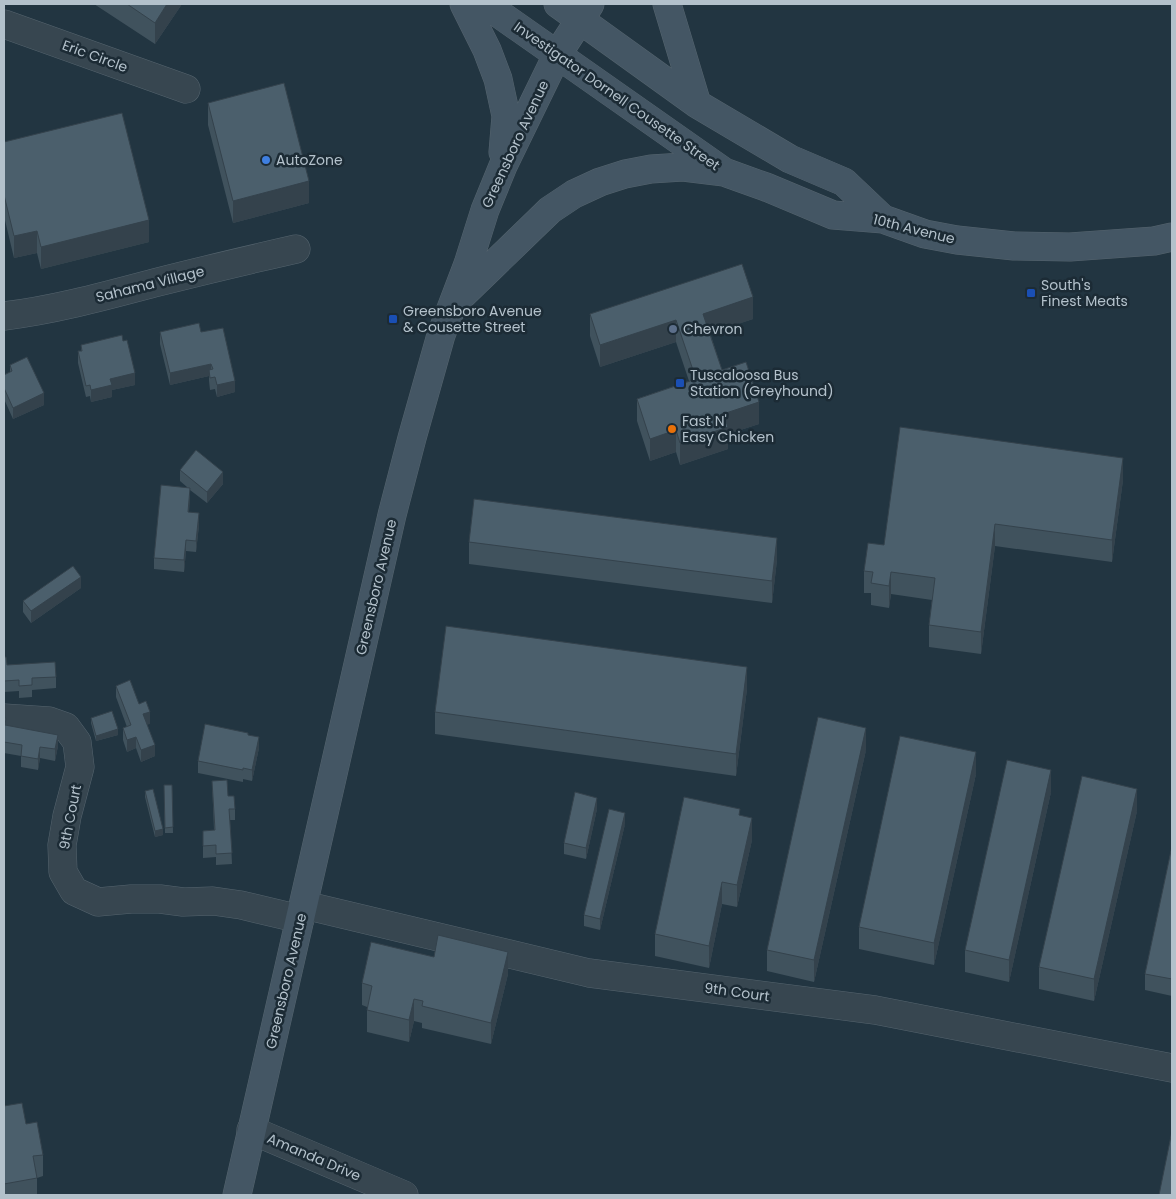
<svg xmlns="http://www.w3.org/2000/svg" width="1176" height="1199" viewBox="0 0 1176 1199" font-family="Poppins,sans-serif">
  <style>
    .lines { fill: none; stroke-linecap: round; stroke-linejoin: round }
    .street-casing { stroke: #55646e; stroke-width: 29 }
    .secondary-casing { stroke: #55646e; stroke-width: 29 }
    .street { stroke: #374650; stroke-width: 28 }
    .secondary { stroke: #445664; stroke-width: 28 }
    .wall { fill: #40525d }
    .shaded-wall { fill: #34424c }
    .building { fill: #4b5f6c; stroke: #34424c }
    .shop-dot { fill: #3f7fe0; stroke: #1c2b35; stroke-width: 2 }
    .transit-dot { fill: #1a4fb4; stroke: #1c2b35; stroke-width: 2 }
    .service-dot { fill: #5c6f8a; stroke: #1c2b35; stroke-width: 2 }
    .food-dot { fill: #e8710a; stroke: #1c2b35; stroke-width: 2 }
    .labels { text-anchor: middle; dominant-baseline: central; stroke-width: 5; stroke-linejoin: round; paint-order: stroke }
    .street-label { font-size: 14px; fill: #b3c1cb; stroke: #1c2b35 }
    .poi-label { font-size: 14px; fill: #b3c1cb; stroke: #1c2b35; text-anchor: start }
  </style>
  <rect width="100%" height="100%" fill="#223541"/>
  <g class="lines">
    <g class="street-casing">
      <path id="street" d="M4,24l182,65
        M4,316c50,-6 101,-20 150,-33 47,-12 94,-23 142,-34
        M4,718l45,3 17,6 11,15 3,25 -13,49 -5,29 1,27 11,19 24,11 33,-3h29l23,3 30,-1 28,4 59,14
        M304,905l285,68 286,37 297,58
        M251,1130l153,65"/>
    </g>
    <g class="secondary-casing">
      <path id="secondary" d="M464,4l23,46 11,29 8,37 -3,36
        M485,4l238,167
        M558,4l139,100 93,55 54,23 39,37
        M667,4l30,100
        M457,300l93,-90 24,-16 26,-12 25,-8 26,-5 32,-2 41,5 42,15 67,28 50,4 42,15 32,6 57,6 56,1 84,-6 18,-4
        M237,1195l155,-680 20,-77 29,-103 27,-71 17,-54 18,-44 54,-111 33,-51"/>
    </g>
    <use href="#street" class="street"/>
    <use href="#secondary" class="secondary"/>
  </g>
  <path class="wall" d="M94,4h88l-27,40z
    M208,103l101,100 -76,20 -25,-98z
    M4,142l145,100 -108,27 -4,-16 -23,5 -10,-42z
    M590,314l163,5 -43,14 12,37 37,54 -31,10v15l-48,16 -4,-13 -26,9 -13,-40v-22l52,-18 -13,-39 -76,25 -10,-31z
    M160,332h41l34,60 -18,5 -2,-8 -5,1 -1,-9v-5l-39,9 -10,-41z
    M81,345l54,40 -23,5v7l-21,5 -1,-6 -4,1 -8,-34v-12h3z
    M10,365l34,40 -31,14 -9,-20v-24l6,-3z
    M180,470l43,14 -16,19 -17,-13 -1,22 10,13 -3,27 -10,-1 -2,21 -30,-3v-11l33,-71 -7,-6z
    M1123,480l-11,82 -117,-16 -14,108 -52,-7v-22l3,-25 -41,-6 -2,14 -18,-3v-12h-7v-22l20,-26z
    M469,542l308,18 -5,43 -303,-39z
    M81,588l-50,35 -8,-11v-11z
    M4,657l3,8 49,12v11l-24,2v7l-13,1v-7l-15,1z
    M116,686l23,18 11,20h-3l8,32 -14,6 -5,-14 -9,4 -4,-12v-12l4,-1 -11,-30z
    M747,689l-11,87 -301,-42v-22z
    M4,718l2,7 52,21 -3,15 -15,-3 -2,12 -17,-3v-11l-17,-3z
    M91,718l27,17 -22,6 -5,-18z
    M248,735l11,13 -7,33 -9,-2v3l-45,-9v-12z
    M866,750l-52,232 -47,-11v-21z
    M976,774l-42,191 -75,-16v-22z
    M212,781l16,15 7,13v11h-5l2,44 -16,1v-8l-13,1v-27l11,-1z
    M164,785h8l1,48h-8z
    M145,791l18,44 -8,2 -10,-40z
    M1051,792l-42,190 -44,-10v-22z
    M597,809l-11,50 -22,-5v-11z
    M1137,811l-43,190 -55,-12v-22z
    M740,816l12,24 -15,67 -15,-3 -13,64 -54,-12v-22z
    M625,824l-25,106 -16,-4v-11z
    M1172,846v150l-27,-6v-16z
    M508,974l-17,70 -69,-16v-5l-8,-2 -5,21 -42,-10v-25l-5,-2v-22z
    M4,1106l22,18 17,31v21l-6,2v17h-33z"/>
  <path class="shaded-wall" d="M167,4h15l-27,40v-21z
    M309,181v22l-76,20v-22z
    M149,220v22l-108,27v-22z
    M37,231v22l-23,5v-22z
    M753,297v22l-50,17v-22z
    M676,320v22l-76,25v-22z
    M211,364v11l-2,-5v6l-39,9v-12z
    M135,373v12l-23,5v7l-21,5v-12l19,-11z
    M235,381v11l-18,5v-12z
    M44,393v12l-31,14v-11z
    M759,402v22l-31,10v15l-48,16v-22l43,-29z
    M676,430v22l-26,9v-22z
    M1123,458v22l-11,82v-22z
    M223,472v12l-16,19v-11z
    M190,488v11l-2,25v-12z
    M199,513v12l-3,27v-11z
    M995,524v22l-14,108v-22z
    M777,538v22l-5,43v-22z
    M186,540v11l-2,21v-12z
    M891,572v22l-2,14v-22z
    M81,577v11l-50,35v-12z
    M747,667v22l-11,87v-22z
    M150,712v12l-7,2v-12z
    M866,728v22l-52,232v-22z
    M118,729v6l-22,6v-5z
    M58,735v11l-3,15v-12z
    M136,737v11l-9,4v-12z
    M259,737v11l-7,33v-11z
    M155,745v11l-14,6v-12z
    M40,747v11l-2,12v-11z
    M976,752v22l-42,191v-22z
    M1051,770v22l-42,190v-22z
    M1137,789v22l-43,190v-22z
    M597,798v11l-11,50v-11z
    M625,813v11l-25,106v-11z
    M752,818v22l-15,67v-22z
    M163,829v6l-8,2v-6z
    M722,882v22l-13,64v-22z
    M508,952v22l-17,70v-21z
    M414,999v22l-5,21v-22z"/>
  <path class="building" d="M127,4h40l-12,19z
    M284,83l25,98 -76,20 -25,-98z
    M122,113l27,107 -108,27 -4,-16 -23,5 -10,-41v-53z
    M742,264l11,33 -50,17 19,56 24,-8 13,40 -36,12 5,13 -48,16 -4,-13 -26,9 -13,-40 59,-20 -20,-59 -76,25 -10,-31z
    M199,323l2,9 22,-4 12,53 -18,4 -2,-8 -5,1 -1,-8 4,-1 -2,-5 -41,9 -10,-41z
    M122,335l1,6 4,-1 8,33 -25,6 2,6 -21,5 -1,-5 -4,1 -8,-35h4l-1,-6z
    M27,357l17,36 -31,15 -9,-20v-13l8,-4 -2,-6z
    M900,427l223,31 -11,82 -117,-16 -14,108 -52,-7 6,-47 -44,-6 -2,14 -18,-3 2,-11 -9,-1 4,-28 16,2z
    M196,450l27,22 -16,20 -27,-22z
    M161,485l29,3 -2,24 11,1 -3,28 -10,-1 -2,20 -30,-2z
    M474,499l303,39 -5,43 -303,-39z
    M73,566l8,11 -50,34 -8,-10z
    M446,626l301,41 -11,87 -301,-42z
    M4,657h2l1,8 48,-3 1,15 -24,1v7l-13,1v-6l-15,1z
    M130,680l9,24 7,-3 4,11 -7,2 12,31 -14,5 -5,-13 -9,3 -4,-12 8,-3 -15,-39z
    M112,711l6,18 -22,7 -5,-18z
    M818,717l48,11 -52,232 -47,-10z
    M4,718h2l-1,7 53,10 -3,14 -15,-2 -2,12 -17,-3 1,-11 -18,-3z
    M205,724l43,9v2l11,2 -7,33 -9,-2v2l-45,-9z
    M900,736l76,16 -42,191 -75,-16z
    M1007,760l44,10 -42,190 -44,-10z
    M1082,776l55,13 -43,190 -55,-12z
    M227,780l1,16h6l1,13h-6l3,44 -16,1v-9l-13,1v-15l12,-1 -3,-49z
    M164,785h8l1,42 -8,1z
    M153,789l10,40 -8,2 -10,-40z
    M575,792l22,6 -11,50 -22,-5z
    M684,797l56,12 -1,6 13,3 -15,67 -15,-3 -13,64 -54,-12z
    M609,809l16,4 -25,106 -16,-4z
    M1172,846v133l-27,-5z
    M438,935l70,17 -17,71 -69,-17 1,-5 -9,-2 -5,21 -42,-10 5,-24 -10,-3 9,-41 63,15z
    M22,1103l4,21 11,-2 6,33 -10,1 4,22 -33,6v-78z
    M1172,1131v64h-13z"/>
  <circle class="shop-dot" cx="266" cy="160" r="5"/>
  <g class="transit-dot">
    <rect x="1026" y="288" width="10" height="10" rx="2.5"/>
    <rect x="388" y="314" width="10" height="10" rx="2.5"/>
    <rect x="675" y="378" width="10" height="10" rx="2.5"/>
  </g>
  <circle class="service-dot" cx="673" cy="329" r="5"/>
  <circle class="food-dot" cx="672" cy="429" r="5"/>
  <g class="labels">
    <g class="street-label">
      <text transform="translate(95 56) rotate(20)">Eric Circle</text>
      <text transform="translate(617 96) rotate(35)">Investigator Dornell Cousette Street</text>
      <text transform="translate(515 144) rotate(-65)">Greensboro Avenue</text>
      <text transform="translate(914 229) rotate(14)">10th Avenue</text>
      <text transform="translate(150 284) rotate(-14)">Sahama Village</text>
      <text transform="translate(376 587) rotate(-77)">Greensboro Avenue</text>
      <text transform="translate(70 817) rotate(-79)">9th Court</text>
      <text transform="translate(286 981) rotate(-77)">Greensboro Avenue</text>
      <text transform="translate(737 992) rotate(8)">9th Court</text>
      <text transform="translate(314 1157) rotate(23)">Amanda Drive</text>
    </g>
    <g class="poi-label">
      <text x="276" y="160">AutoZone</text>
      <text x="1041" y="285">South's<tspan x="1041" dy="16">Finest Meats</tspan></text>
      <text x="403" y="311">Greensboro Avenue<tspan x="403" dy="16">&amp; Cousette Street</tspan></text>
      <text x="683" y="329">Chevron</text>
      <text x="690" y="375">Tuscaloosa Bus<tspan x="690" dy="16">Station (Greyhound)</tspan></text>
      <text x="682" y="421">Fast N'<tspan x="682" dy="16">Easy Chicken</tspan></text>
    </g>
  </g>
  <rect width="1176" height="1199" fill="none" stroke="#b3c1cb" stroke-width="10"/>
</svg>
